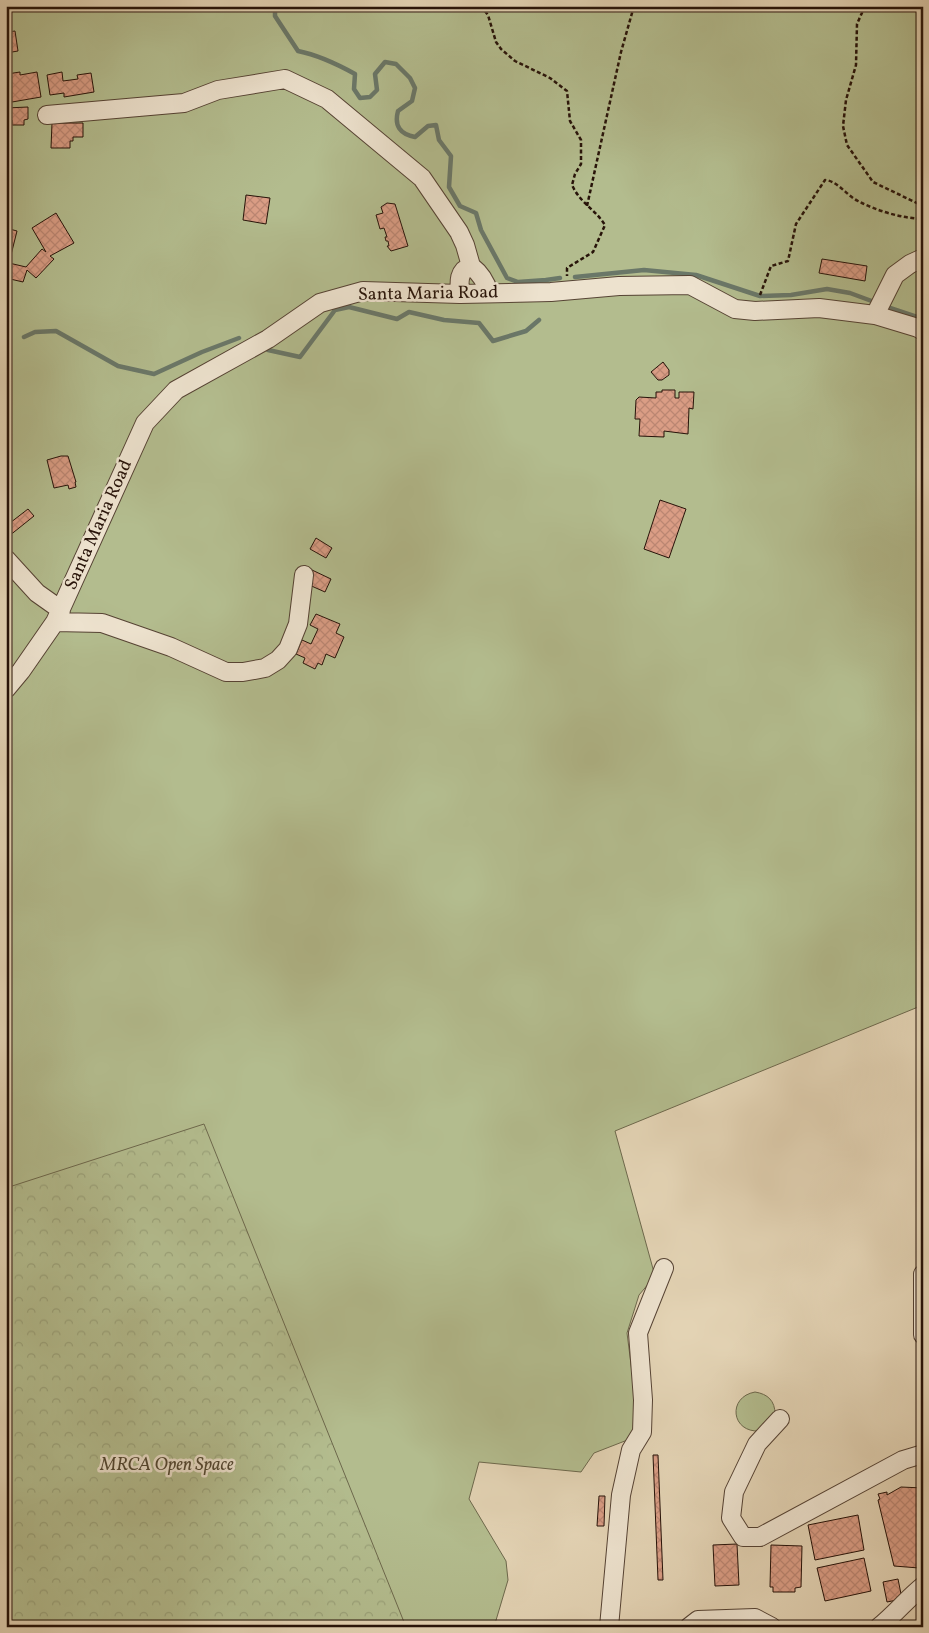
<svg xmlns="http://www.w3.org/2000/svg" width="929" height="1633" viewBox="0 0 929 1633" font-family="Vollkorn,serif">
  <style>
    .grass { fill: #b3bc8e; stroke: #6d684c }
    .forest { fill: url(#forest-crowns); stroke: #6d684c }
    .lines { fill: none; stroke-linecap: round; stroke-linejoin: round }
    .stream { stroke: #6a7768; stroke-width: 4.5 }
    .building { fill: url(#building-cross-hatch); stroke: #271309 }
    .minor-casing { stroke: #564334; stroke-width: 20 }
    .path { stroke: #271309; stroke-width: 2.5; stroke-dasharray: 4 2.5; stroke-linecap: butt }
    .minor { stroke: #ede2ce; stroke-width: 18 }
    .labels { text-anchor: middle; dominant-baseline: central; stroke-width: 5; stroke-linejoin: round; paint-order: stroke }
    .street-label { font-size: 18px; fill: #271309; stroke: #ede2ce }
    .park-label { font-size: 18px; font-style: italic; fill: #514631; stroke: #ede2ce }
  </style>
  <defs>
    <pattern id="forest-crowns" width="20" height="18" patternUnits="userSpaceOnUse" patternTransform="scale(1.25)"><rect width="20" height="18" fill="#b3bc8e"/><path d="M2 6a3 3 0 1 1 6 0M12 15a3 3 0 1 1 6 0" fill="none" stroke="#9aa179"/></pattern>
    <pattern id="building-cross-hatch" width="8" height="8" patternUnits="userSpaceOnUse" patternTransform="scale(1.25)"><rect width="8" height="8" fill="#da9d85"/><path d="M0 0l8 8M0 8l8-8" fill="none" stroke="#bb8672"/></pattern>
  </defs>
  <rect width="100%" height="100%" fill="#e3d3b4"/>
  <filter id="stains"><feTurbulence type="fractalNoise" baseFrequency=".004" numOctaves="4"/><feColorMatrix values="0 0 0 0 .2 0 0 0 0 .09 0 0 0 0 .02 0 0 0 .5 -.17"/></filter>
  <radialGradient id="worn" r=".72"><stop offset=".6" stop-color="#630" stop-opacity="0"/><stop offset="1" stop-color="#630" stop-opacity=".3"/></radialGradient>
  <path class="grass" d="M6,6h917v999l-308,126 40,145 -16,19 -12,38 11,86 -8,20 -36,14 -13,19 -102,-10 -10,37 37,62 2,19 -14,47h-488z
    M755,1392c13,2 20,9 20,22l-15,17c-29,2 -33,-34 -5,-39z"/>
  <path class="forest" d="M204,1124l202,503h-400v-439z"/>
  <g class="lines">
    <path class="stream" d="M275,6v10l23,35c20,4 39,13 57,23l-1,15 6,9 10,-1 7,-7 -2,-16 10,-12 11,2 14,14 5,10 -3,13 -14,10c-4,15 2,23 17,26l13,-11 8,-1 3,15 12,16 -2,31 11,19 16,7 5,17 26,48 11,4 28,-2
      M575,277l69,-7 52,5 64,21 31,-1 36,-6 23,4 27,10
      M546,280l14,-2
      M884,306l39,13
      M24,337l11,-5 21,-1 62,35 36,8 48,-22 37,-14
      M268,350l32,7 35,-47 14,-3 48,12 12,-7 35,8 35,3 14,18 33,-10 13,-11"/>
  </g>
  <path class="building" d="M15,31l3,20 -12,2v-11l3,-1 -1,-9z
    M20,72v3l17,-3 4,25 -29,5 -5,-28z
    M62,72l1,9 15,-2 -1,-4 14,-2 3,19 -30,5v-4l-14,2 -3,-20z
    M28,107v12l-4,1v5h-12v-5h-5l-1,-12z
    M52,123h31v14h-10v4h-3v7h-19z
    M246,195l24,3 -4,26 -23,-4z
    M387,203l8,1 13,42 -17,5 -4,-5h2l-1,-5h-2l-1,-4h2l-3,-9 -4,1 -4,-14 7,-2 -2,-6z
    M56,213l18,30 -24,13 4,3 -18,19 -9,-8 -4,12 -17,-4v-50l11,3 -8,32 17,4 16,-18 4,3 -14,-24z
    M822,259l45,7 -2,15 -46,-8z
    M663,362l6,8v5l-7,5h-4l-7,-8z
    M662,390h13v8h4v-6h15l-1,17 -4,-1 -1,26 -24,-3v6l-25,-1 1,-17h-5l1,-19 3,-3 17,1v-6h6z
    M61,456h7l8,26h-1l1,5 -7,2 -1,-4 -14,3 -7,-28z
    M660,500l26,9 -17,49 -25,-9z
    M28,509l6,7 -25,20h-3v-10z
    M316,538l16,10 -6,10 -16,-9z
    M312,570l19,9 -6,13 -18,-8z
    M316,614l24,10 -4,9 8,4 -9,21 -9,-4 -4,11 -4,-2 -3,6 -12,-6 2,-5 -9,-4 6,-14 9,4 7,-15 -8,-4z
    M653,1455h5l5,125h-5z
    M901,1487l22,1v78l-4,2 -25,-2 -16,-66 2,-1 -2,-5 9,-2v3z
    M599,1496h6l-1,30h-7z
    M858,1515l6,35 -49,10 -7,-35z
    M737,1544l2,41 -24,1 -2,-41z
    M771,1545l31,1 -1,41 -6,1v4h-22v-5h-3z
    M864,1558l7,33 -46,10 -8,-33z
    M898,1579l4,20 -15,3 -4,-20z"/>
  <g class="lines">
    <g class="minor-casing">
      <path id="minor" d="M47,115l137,-12 34,-13 67,-11 42,20 95,79 37,54 6,13 6,21c-13,4 -12,16 -11,28
        M471,266c9,7 15,16 18,27
        M875,315l20,-40 15,-11 13,-6
        M6,559l31,34 24,17
        M55,622l47,1 69,24 55,25h17l22,-4 13,-8 10,-11 10,-25 6,-49
        M6,689l15,-18 34,-49 90,-199 31,-33 92,-51 52,-36 43,-12 97,3 91,-2 68,-6 71,-1 45,24 20,2 64,-3 56,7 43,13 5,3
        M923,1274v61
        M780,1419l-23,25 -23,48 -3,26 12,19h17l143,-77 20,-6
        M609,1627l12,-132 10,-45 11,-18 1,-32 -5,-67 26,-65
        M689,1627l9,-7 57,-2 17,9
        M879,1627c16,-13 28,-28 44,-41"/>
    </g>
    <path class="path" d="M481,6l7,9 8,27 5,7 14,12 35,17 17,13 3,30 11,19v24l-6,10 -3,11c8,18 23,24 33,40l-12,27 -26,16v8
      M865,6l-8,18 -1,41 -10,35 -3,26 4,19 26,37 50,24
      M587,206l34,-154 13,-46
      M760,295l11,-29 17,-5 8,-37 29,-44c13,1 21,15 33,21 19,10 43,17 65,18"/>
    <use href="#minor" class="minor"/>
  </g>
  <g class="labels">
    <g class="street-label">
      <text transform="translate(428 294) rotate(-1)">Santa Maria Road</text>
      <text transform="translate(99 525) rotate(-66)">Santa Maria Road</text>
    </g>
    <g class="park-label">
      <text x="167" y="1465">MRCA Open Space</text>
    </g>
  </g>
  <rect width="929" height="1633" fill="none" stroke="#e3d3b4" stroke-width="25"/>
  <rect x="8" y="8" width="914" height="1618" fill="none" stroke="#271309" stroke-width="2.5"/>
  <rect x="12" y="12" width="904" height="1608" fill="none" stroke="#271309"/>
  <rect width="100%" height="100%" filter="url(#stains)"/>
  <rect width="100%" height="100%" fill="url(#worn)"/>
</svg>
